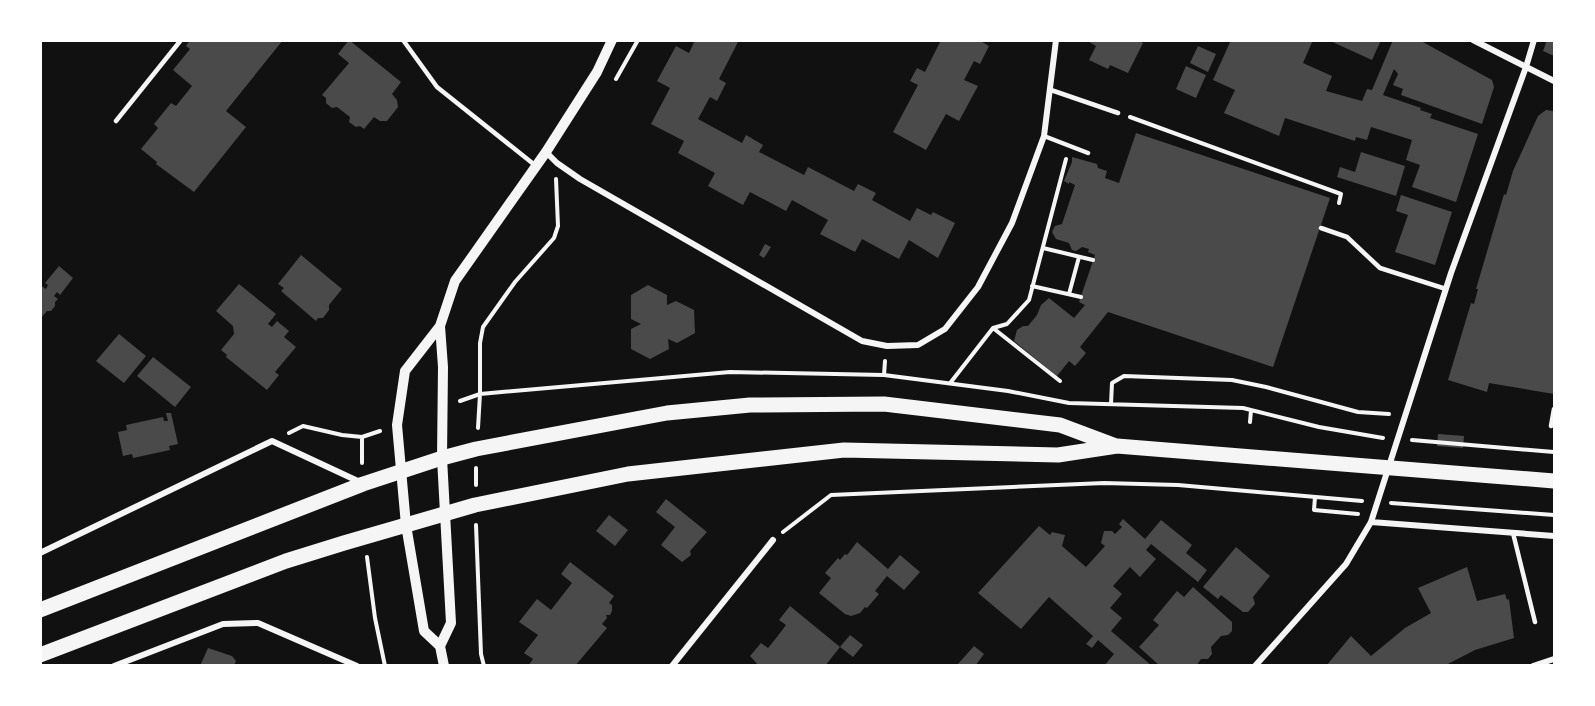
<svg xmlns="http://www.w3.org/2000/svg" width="1595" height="706" viewBox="0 0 1595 706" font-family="Lato,sans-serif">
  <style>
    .building { fill: #4a4a4a }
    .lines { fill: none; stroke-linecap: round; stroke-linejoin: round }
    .path { stroke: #f5f5f5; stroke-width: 4 }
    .service { stroke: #f5f5f5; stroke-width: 4.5 }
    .minor { stroke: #f5f5f5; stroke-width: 6 }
    .tertiary { stroke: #f5f5f5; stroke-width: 10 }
    .primary { stroke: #f5f5f5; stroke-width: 15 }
  </style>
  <rect width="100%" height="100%" fill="#111"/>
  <path class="building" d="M190,40h93l-57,71 20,16 -52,65 -38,-28 1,-2 -16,-13 17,-21 -4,-4 17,-21 5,3 16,-20 -19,-16 17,-21 -4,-3z
    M349,40l52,42 -9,12 5,6 1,7 -11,14h-7l-6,-4 -10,12 -4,-3 -4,1 -7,-5 1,-5 -13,-10 -5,1 -6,-5v-5l-4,-3 27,-32 -11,-9z
    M695,40h44l-20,39 7,4 -9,18 -7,-4 -12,22 44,24 4,-8 17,10 -4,7 45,23 4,-8 46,24 4,-7 18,9 -4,7 38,21 7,-13 14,7 2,-3 22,11 -17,35 -29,-18 -10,19 -37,-20 -7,13 -35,-18 8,-14 -36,-20 -6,11 -36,-19 -7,13 -35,-19 7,-13 -37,-20 6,-12 -33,-17 19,-36 -13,-7 19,-35 13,7z
    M941,40h38l10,6 -9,18 -6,-3 -10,19 14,6 -19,35 -13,-7 -20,36 -33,-18 25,-47 -8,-4 7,-13 8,4z
    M1086,40h53l4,3 -15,30 -18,-8 -2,4 -19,-9 7,-14z
    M1231,40h82l-10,23 29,13 -6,15 36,10 5,-12 5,1 21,-50 28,1 71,39 2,7 -12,37 -81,-29 2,-6 -10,-4 5,-11 -4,-5 -11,26 38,13 -1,2 12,4 -2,4 48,16 -22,68 -44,-15 8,-22 -14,-5 6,-20 -41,-13 -4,13 -11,-3 -1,4 -70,-23 -6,18 -55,-23 11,-23 -22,-10z
    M1328,40h53l-9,20z
    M1547,40h7v16l-11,-5z
    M1198,46l18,8 -8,18 -18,-9z
    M1186,66l20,9 -10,23 -20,-9z
    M1546,110l8,1v283l-65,-11 -2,9 -39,-12 23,-77 3,1 4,-15h-2l28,-95 2,1 7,-24 25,-55z
    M1136,133l194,65 -57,169 -165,-55 -28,35 6,6 -11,13 -6,-5 -12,15 -43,-35 3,-11 6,-4h5l9,-11 4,-10 8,-7 25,20 11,-13 -6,-3 16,-47 -7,-3 1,-3 -7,-2 -6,4 -4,-1 -3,-7 -13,-4 -4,-7 3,-6 7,-2 13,-39 -6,-3v2l-5,-3 8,-19v-5l25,7 1,4 9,3 -2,7 14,5z
    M1361,152l44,14 -9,30 -59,-19 3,-10 15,5z
    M1401,195l51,17 -17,53 -40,-13 13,-37 -12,-4z
    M765,244l6,3 -7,11 -5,-3z
    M301,255l41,34 -13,16v5l-6,8h-5l-2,3 -35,-30 3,-3 -6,-4z
    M59,266l14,12 -13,17 -3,-3 -3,4 4,3 -3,3v4l-4,5h-4l-7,8v-34l6,4 2,-4 -3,-2z
    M239,284l37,30 -8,10 4,3 5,-6 12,10 -5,6 12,10 -21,25 4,3 -12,15 -41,-33 1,-2 -6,-5 13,-16 -1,-8 -17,-15z
    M648,285l19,10v10l9,-4 18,9 1,23 -18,10 -9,-4 1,10 -19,10 -19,-10v-20l10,-5 -10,-5v-24z
    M119,334l27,22 -22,27 -28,-22z
    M153,357l38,30 -16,20 -38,-31z
    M166,413h5l7,31 -9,2 1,4 -37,8 -1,-4 -9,2 -5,-24 9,-2 -1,-5 37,-8 1,4h4z
    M1438,434l26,2 -1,12 -26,-2z
    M666,499l41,33 -17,19 1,4 -9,7 -21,-17 14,-18 -19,-15z
    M609,515l19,15 -13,16 -19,-15z
    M1123,519l22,20 16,-19 31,25 -6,8 21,17 -9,12 -47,-38 -5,6 10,9 -16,18 -10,-10 -17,19 9,8 -12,14 12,10 -11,13 41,35h-48l10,-12 -16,-14 -6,8 -6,-4 7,-8 -44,-39 -28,32 -43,-36 61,-67 11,9 2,-3 13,3 -3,11 24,21 19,-21 -4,-3 3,-12h8l3,3 7,-7 -3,-3z
    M857,542l31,27 12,-14 20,17 -16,18 -17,-14 -12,15 4,3 -12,14 -2,-1 -5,6 -9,3 -6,-2 -26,-21 12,-15 -6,-5 13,-15 2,2 5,-6 2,1z
    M1236,547l34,29 -17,21 2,7 -7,8h-5l-22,-17 -3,4 -15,-12z
    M570,562l44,34 -5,7 3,2v6l-2,4h-4l1,3 -5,6 5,4 -32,38h-47l5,-7 -9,-6 14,-18 -19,-13 18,-23 14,11 21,-27 -11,-9z
    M1467,567l10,34 28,-7 2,6 2,-1 5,39 -39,12 -31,16h-118l25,-30 20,20 34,-28 26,-15 -13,-25z
    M1193,587l39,35v9l-4,4 -7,1 -10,11 1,7 -4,5h-7l-5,7h-36l-21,-19 20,-22 -6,-5 24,-29 7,6z
    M790,606l50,41 10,-12 13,10 -10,12 -13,-10 -15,19h-66l-9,-10 11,-13 7,5 9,-11 9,-12 -7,-5z
    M974,646l10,8 -9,12h-15l-2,-2z
    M208,648l24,8 4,5 -2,5h-34z"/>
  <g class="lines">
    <path class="path" d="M616,79l22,-39
      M1130,117l211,77 -2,9
      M1043,248l50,12
      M1032,286l49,11
      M1069,294l10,-37
      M884,375l1,-14
      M1060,381l-67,-53 14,-4 22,-24 37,-141
      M951,382l42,-54
      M460,401l20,-7v-51l3,-16 32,-45 39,-44 4,-12 -2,-47
      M1111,404l1,-21 12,-7 108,4 34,7 92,25 31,2
      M1250,422l1,-12
      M478,428l2,-34 250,-22 154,3 124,16 61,12 174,5 76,19 64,11
      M289,433l14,-7 39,9 20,2 18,-6
      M1412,440l142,12
      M362,463v-26
      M476,485v-17
      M1315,497l-1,13 44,4
      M1391,503l163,12
      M476,525l5,129 3,12
      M783,532l48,-37 273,-12 74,2 184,16
      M367,557l8,61 10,48"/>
    <path class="service" d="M403,40l34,47 99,79
      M1051,90l67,23
      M116,121l65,-81
      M1044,136l44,17
      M1321,228l26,9 33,31 66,21
      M1551,426l3,-17
      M1513,533l22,89"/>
    <path class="minor" d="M1473,40l81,41
      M546,152l11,11 23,16 282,162 25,5 31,-1 27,-16 33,-42 34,-64 32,-87 12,-96
      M1371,522l183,14
      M40,553l232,-112 88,41
      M114,666l109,-42 35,-1 99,43
      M672,666l101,-126
      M1255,666l91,-102 25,-42 80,-249 75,-206 8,-27
      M1533,666l21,-7"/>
    <path class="tertiary" d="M440,326l3,41 -1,91 9,165 -11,23
      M444,666l-4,-20 -16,-15 -18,-106 -9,-100 8,-54 35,-45 15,-45 91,-129 51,-80 15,-32"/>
    <path class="primary" d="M40,610l323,-126 79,-26 34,-9 191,-36 83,-8 134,-1 176,21 56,21
      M40,655l246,-94 58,-18 131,-38 153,-31 216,-24 214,5 59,-9 437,35"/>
  </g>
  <rect width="1595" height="706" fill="none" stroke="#ffffff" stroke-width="84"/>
</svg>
